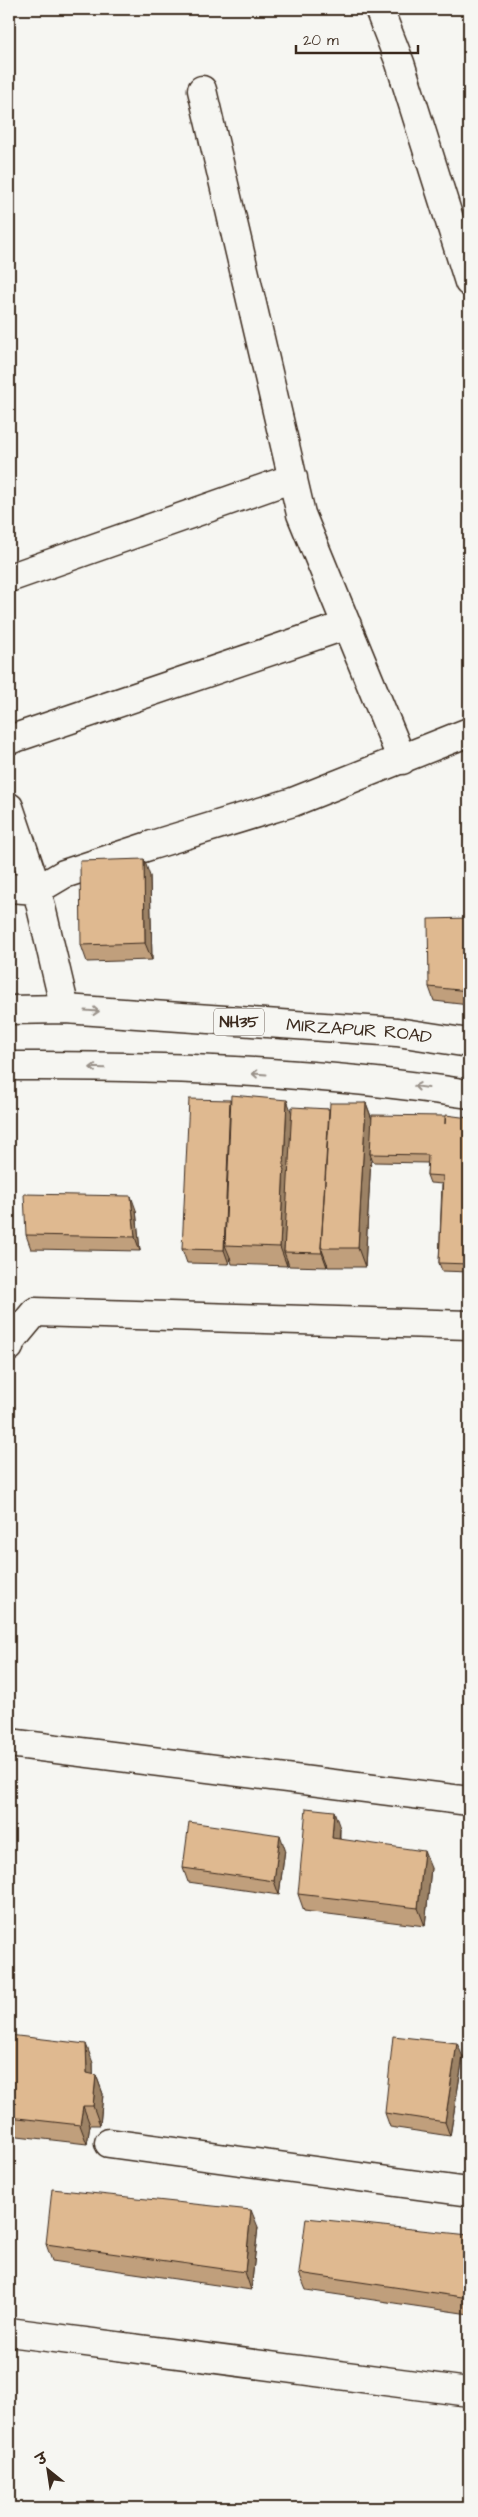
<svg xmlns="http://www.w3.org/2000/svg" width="478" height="2517" viewBox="0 0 478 2517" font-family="'Architects Daughter','Playpen Sans Deva',sans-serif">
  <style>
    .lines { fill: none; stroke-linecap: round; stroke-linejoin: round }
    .minor-casing { stroke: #3b2a1e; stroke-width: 31 }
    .highway-casing { stroke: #3b2a1e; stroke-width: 31 }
    .minor { stroke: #f6f6f2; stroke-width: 28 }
    .highway { stroke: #f6f6f2; stroke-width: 28 }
    .wall { fill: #c09f7c; stroke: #3b2a1e }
    .shaded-wall { fill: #9c8265; stroke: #3b2a1e }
    .building { fill: #dfb990; stroke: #3b2a1e }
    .oneway { stroke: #989088 }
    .labels { text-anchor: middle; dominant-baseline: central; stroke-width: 4; stroke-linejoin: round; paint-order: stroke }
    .shield { fill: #f6f6f2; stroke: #73675e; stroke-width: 1 }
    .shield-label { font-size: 16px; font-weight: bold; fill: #3b2a1e }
    .street-label { font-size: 18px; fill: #3b2a1e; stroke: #f6f6f2 }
  </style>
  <rect width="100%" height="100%" fill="#f6f6f2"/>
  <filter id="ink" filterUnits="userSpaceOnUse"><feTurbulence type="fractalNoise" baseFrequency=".02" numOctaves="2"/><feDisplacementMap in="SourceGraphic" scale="10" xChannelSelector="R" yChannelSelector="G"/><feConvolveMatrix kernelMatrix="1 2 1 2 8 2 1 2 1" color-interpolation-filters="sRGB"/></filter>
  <g filter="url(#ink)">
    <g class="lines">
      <g class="minor-casing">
        <path id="minor" d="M379,9l21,54 69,219
          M202,90l99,424 101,246
          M9,578l284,-100
          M9,740l338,-115
          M9,807l28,83 28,119
          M9,888l28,2 27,-16 88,-29 141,-43 176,-70
          M9,1347l1,-5 25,-30 434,13
          M9,1743l460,58
          M109,2143l360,49
          M9,2332l460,60"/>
      </g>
      <g class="highway-casing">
        <g id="highway">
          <path id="s1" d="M9,1010l56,-1 332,23 72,11"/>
          <path d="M9,1066c153,-1 309,5 460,28"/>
        </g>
      </g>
      <use href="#minor" class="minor"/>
      <use href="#highway" class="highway"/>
    </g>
    <path class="wall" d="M150,876l2,84 -65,2 -6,-17z
      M469,918v87l-35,-4 -5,-14z
      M366,1103l6,16h73l24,-1v154l-27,-1 -3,-8 3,-79 -12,-1 -3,-8 1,-12 -55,-1 -2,-5 -6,110h-37l-1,-4v4l-38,-1 -2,-6v6l-55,-2 -2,-7 -1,7 -42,-1 -5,-14 110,-137 37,-3z
      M136,1210l4,41 -109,-2 -5,-14z
      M340,1828v11l91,29 -6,58 -121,-15 -6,-17z
      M285,1849l-6,46 -91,-13 -5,-14z
      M9,2035l84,28v12h3l7,19 -3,31h-10l-3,19 -78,-9z
      M463,2057l-13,79 -60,-9 -5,-14z
      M258,2227l-7,63 -199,-29 -6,-17z
      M469,2235v79l-163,-24 -7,-17z"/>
    <path class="shaded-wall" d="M144,859l6,17 2,84 -7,-17z
      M230,1100l-5,145 5,12 -1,7 -5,-14z
      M287,1100l7,19 -10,133 3,8v6l-7,-19z
      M366,1103l7,19 -3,32 1,3 -6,110 -7,-19z
      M131,1196l5,14 4,41 -5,-14z
      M322,1250l5,13v4l-5,-14z
      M334,1811l6,17 -2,27 -6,-17z
      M280,1835l5,14 -6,46 -5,-14z
      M424,1851l7,17 -6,58 -7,-18z
      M457,2043l6,14 -13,79 -5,-14z
      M86,2044l7,19 1,30 -7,-20z
      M96,2075l7,19 -3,31 -7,-19z
      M83,2106l7,19 -3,19 -7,-19z
      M251,2210l7,17 -7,63 -6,-18z"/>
    <path class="building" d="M144,859l1,84 -64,2 -1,-84z
      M469,918v73l-40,-4 -1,-68z
      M231,1095l56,5 -7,147 -55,-2z
      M189,1099l41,1 -6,150 -42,-1z
      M330,1103h36l-8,145h-37z
      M292,1107l37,2 -8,139 1,5 -38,-1z
      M372,1115l73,1v8l1,-9 23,3v146l-30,-1 4,-87 -16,-1 1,-20 -58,-1z
      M24,1194l107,2 4,41 -109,-2z
      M306,1808l28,3 -2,27 92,13 -6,57 -120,-14z
      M189,1822l91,13 -6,46 -91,-13z
      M9,2035l77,9 1,29 9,2 -3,31h-10l-3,19 -71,-8z
      M393,2036l64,7 -12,79 -60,-9z
      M52,2189l199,21 -6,62 -199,-28z
      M306,2218l163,17v63l-170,-25z"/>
    <defs><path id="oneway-shaft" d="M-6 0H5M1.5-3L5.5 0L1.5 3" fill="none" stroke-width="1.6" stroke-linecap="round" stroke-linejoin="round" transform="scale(1.25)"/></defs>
    <g class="oneway">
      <use href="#oneway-shaft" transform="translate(92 1011) rotate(4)"/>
      <use href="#oneway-shaft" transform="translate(97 1068) rotate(-178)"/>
      <use href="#oneway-shaft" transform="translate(259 1074) rotate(-176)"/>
      <use href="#oneway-shaft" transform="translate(421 1087) rotate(-172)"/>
    </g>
  </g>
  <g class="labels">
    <rect class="shield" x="214" y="1008.5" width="50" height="27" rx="4"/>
    <g class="shield-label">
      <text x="239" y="1022">NH35</text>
    </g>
    <g class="street-label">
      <text stroke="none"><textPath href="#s1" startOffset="351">MIRZAPUR ROAD</textPath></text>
    </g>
  </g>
  <rect width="478" height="2517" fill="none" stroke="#f6f6f2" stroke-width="30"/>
  <rect x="15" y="15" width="448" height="2487" fill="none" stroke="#3b2a1e" stroke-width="2" filter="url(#ink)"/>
  <g transform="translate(48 2470) rotate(330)" stroke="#f6f6f2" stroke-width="4" paint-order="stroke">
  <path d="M0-4L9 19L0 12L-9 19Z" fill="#3b2a1e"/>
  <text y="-8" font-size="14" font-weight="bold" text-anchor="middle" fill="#3b2a1e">उ</text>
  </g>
  <path d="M296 45v8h122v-8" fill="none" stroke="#3b2a1e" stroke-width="2.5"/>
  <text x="303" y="45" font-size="15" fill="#3b2a1e" stroke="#f6f6f2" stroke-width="4" paint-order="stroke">20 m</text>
</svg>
